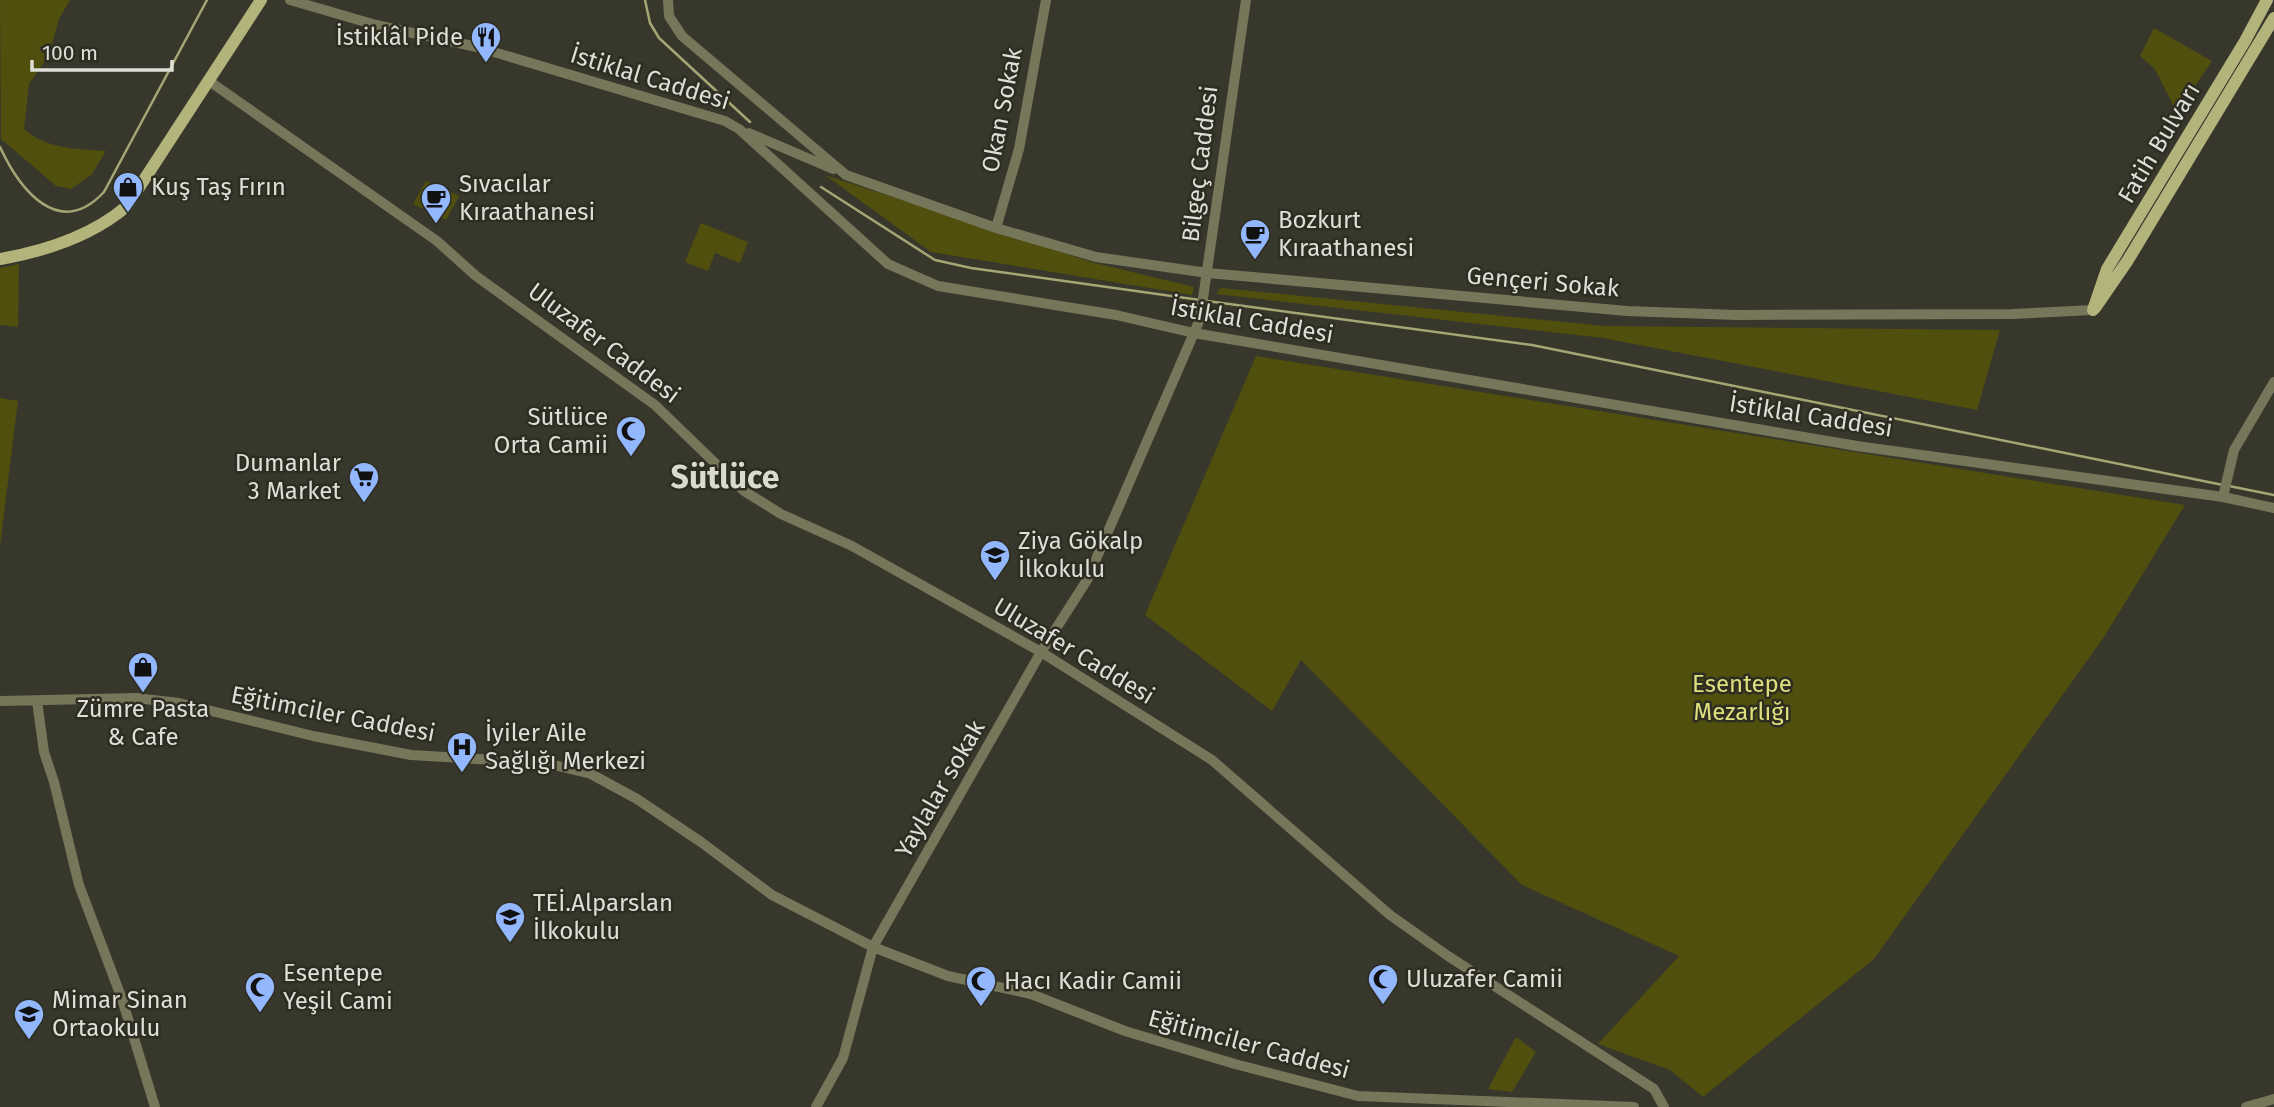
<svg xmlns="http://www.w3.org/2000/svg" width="2274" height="1107" viewBox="0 0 2274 1107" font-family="'Fira Sans',sans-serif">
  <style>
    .green { fill: #504f0e }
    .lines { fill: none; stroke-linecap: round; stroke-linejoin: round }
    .stream { stroke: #a6a675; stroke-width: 2.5 }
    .minor { stroke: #75765a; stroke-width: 10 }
    .major { stroke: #b3b47b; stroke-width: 12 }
    .labels { text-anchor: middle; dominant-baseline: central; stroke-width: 5; stroke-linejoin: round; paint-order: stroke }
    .poi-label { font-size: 24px; fill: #dfdfd8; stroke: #2d2d22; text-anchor: start }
    .street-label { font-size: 24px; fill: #dfdfd8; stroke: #2d2d22 }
    .park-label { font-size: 24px; fill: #dfdf7e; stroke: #2d2d22 }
    .district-label { font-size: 32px; font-weight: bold; fill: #dbdbcd; stroke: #2d2d22 }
  </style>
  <rect width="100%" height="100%" fill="#37372c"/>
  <path class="green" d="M0,0h70l-11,19 -10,36 -20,29 -5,45c22,20 53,20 82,22l-14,23 -21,15 -15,-3 -55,-47z
    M2154,28l58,33 -35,52 -22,-44 -15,-13z
    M825,175l266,87 103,25 -2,8 -261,-43z
    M426,181l33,15 -13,24 -33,-16z
    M701,223l47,19 -8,21 -25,-10 -7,18 -23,-9z
    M19,264l-1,63 -18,-2v-57z
    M1221,288l384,38 395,4 -23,80 -374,-72 -387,-44z
    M1256,356l929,149 -81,132 -230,322 -171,138 -33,-27 -72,-26 81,-88 -157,-71 -221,-225 -29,51 -127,-96z
    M0,398l18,3 -18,145z
    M1516,1037l20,15 -24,40 -24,-3z"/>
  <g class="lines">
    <path class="stream" d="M645,0l5,23 9,15 91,84
      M0,147c20,43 59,93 104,45l103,-192
      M821,187l114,73 36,8 229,32
      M1207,301l325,44 691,140
      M2229,486l45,9"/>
    <path class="minor" d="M290,0l86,25 101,22 248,74 14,8 149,135 50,22 178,29 78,18 663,113 366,51 51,11
      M668,0l1,16 13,20 164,139 150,53 100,29 112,16 419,38 109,4 276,-1 81,-4
      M209,81l228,160 39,35 179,129 89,86 37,23 71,32 189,106 171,108 178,155 58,41 206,133 10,18
      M749,133l84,36
      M996,228l23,-79 27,-149
      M2223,497l11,-47 40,-68
      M0,701l136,-3 43,5 134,33 98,19 135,8 45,11 46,25 64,43 71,53 101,52 75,29 83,18 94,37 110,33 123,32 276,11
      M37,701l7,51 10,30 25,103 43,114 33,108
      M816,1107l27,-49 30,-111 168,-295 46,-72 113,-261 46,-319
      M2246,1107l28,-8"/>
    <path class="major" d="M0,259c46,-8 92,-23 127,-53l134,-206
      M2095,308l33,-48 146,-242
      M2093,310l14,-41 138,-228 22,-41"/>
  </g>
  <defs>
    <g id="restaurant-pin" transform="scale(1.575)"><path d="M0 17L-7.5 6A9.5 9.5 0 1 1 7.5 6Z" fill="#92b7fd" stroke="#2d2d22"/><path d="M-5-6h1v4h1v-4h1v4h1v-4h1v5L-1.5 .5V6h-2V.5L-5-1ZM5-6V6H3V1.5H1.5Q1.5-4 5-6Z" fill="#111"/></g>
    <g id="shop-pin" transform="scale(1.575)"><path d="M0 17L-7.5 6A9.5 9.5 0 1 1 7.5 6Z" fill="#92b7fd" stroke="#2d2d22"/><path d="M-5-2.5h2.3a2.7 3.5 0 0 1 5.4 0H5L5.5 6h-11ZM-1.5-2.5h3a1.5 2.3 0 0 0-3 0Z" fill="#111"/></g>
    <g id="cafe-pin" transform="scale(1.575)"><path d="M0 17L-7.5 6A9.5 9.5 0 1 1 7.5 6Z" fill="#92b7fd" stroke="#2d2d22"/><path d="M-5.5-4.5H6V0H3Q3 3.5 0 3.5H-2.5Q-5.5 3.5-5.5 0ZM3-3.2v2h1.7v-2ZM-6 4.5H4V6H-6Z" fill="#111"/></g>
    <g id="mosque-pin" transform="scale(1.575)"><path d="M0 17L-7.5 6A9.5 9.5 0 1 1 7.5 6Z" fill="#92b7fd" stroke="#2d2d22"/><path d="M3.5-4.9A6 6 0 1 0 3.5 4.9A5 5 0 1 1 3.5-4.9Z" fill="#111"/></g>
    <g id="supermarket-pin" transform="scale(1.575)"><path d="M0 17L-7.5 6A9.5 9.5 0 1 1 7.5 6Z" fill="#92b7fd" stroke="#2d2d22"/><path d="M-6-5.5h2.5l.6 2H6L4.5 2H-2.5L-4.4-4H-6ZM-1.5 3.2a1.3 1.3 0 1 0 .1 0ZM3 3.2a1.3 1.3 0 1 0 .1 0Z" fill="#111"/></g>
    <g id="school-pin" transform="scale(1.575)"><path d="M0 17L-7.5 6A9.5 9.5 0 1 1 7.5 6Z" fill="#92b7fd" stroke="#2d2d22"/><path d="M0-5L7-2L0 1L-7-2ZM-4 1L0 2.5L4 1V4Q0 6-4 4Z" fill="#111"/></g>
    <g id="hospital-pin" transform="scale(1.575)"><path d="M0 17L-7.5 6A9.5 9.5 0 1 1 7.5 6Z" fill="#92b7fd" stroke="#2d2d22"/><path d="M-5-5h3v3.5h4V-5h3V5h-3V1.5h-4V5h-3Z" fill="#111"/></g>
  </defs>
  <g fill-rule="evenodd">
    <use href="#restaurant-pin" x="486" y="37"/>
    <use href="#shop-pin" x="128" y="187"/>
    <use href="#cafe-pin" x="436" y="198"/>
    <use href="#cafe-pin" x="1255" y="234"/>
    <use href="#mosque-pin" x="631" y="431"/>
    <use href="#supermarket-pin" x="364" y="477"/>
    <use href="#school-pin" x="995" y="555"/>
    <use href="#shop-pin" x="143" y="667"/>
    <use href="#hospital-pin" x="462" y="747"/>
    <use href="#school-pin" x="510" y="917"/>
    <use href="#mosque-pin" x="1383" y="979"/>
    <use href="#mosque-pin" x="981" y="981"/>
    <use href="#mosque-pin" x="260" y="987"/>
    <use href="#school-pin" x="29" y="1014"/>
  </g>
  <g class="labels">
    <g class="poi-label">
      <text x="463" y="37" text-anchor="end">İstiklâl Pide</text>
      <text x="459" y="184">Sıvacılar<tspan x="459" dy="28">Kıraathanesi</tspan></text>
      <text x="151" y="187">Kuş Taş Fırın</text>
      <text x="1278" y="220">Bozkurt<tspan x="1278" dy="28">Kıraathanesi</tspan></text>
      <text x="608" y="417" text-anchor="end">Sütlüce<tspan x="608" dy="28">Orta Camii</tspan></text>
      <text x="341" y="463" text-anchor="end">Dumanlar<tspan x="341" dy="28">3 Market</tspan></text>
      <text x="1018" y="541">Ziya Gökalp<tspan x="1018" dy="28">İlkokulu</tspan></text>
      <text x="143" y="709" text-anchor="middle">Zümre Pasta<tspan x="143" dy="28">&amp; Cafe</tspan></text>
      <text x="485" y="733">İyiler Aile<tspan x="485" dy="28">Sağlığı Merkezi</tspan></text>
      <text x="533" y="903">TEİ.Alparslan<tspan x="533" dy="28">İlkokulu</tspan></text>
      <text x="283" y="973">Esentepe<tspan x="283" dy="28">Yeşil Cami</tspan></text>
      <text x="1406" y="979">Uluzafer Camii</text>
      <text x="1004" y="981">Hacı Kadir Camii</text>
      <text x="52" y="1000">Mimar Sinan<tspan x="52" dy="28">Ortaokulu</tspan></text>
    </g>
    <g class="street-label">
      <text transform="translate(650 78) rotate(17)">İstiklal Caddesi</text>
      <text transform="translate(1002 110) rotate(-79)">Okan Sokak</text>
      <text transform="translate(2159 143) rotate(-59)">Fatih Bulvarı</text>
      <text transform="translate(1200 164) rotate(-83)">Bilgeç Caddesi</text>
      <text transform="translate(1543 282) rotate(5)">Gençeri Sokak</text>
      <text transform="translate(1252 321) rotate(10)">İstiklal Caddesi</text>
      <text transform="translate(604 343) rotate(37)">Uluzafer Caddesi</text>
      <text transform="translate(1811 416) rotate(9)">İstiklal Caddesi</text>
      <text transform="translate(1074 651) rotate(31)">Uluzafer Caddesi</text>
      <text transform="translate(333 714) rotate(11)">Eğitimciler Caddesi</text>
      <text transform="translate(940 789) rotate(-60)">Yaylalar sokak</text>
      <text transform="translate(1249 1044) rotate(15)">Eğitimciler Caddesi</text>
    </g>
    <g class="park-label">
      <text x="1742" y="684">Esentepe<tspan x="1742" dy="28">Mezarlığı</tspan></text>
    </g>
    <g class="district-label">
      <text x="725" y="477">Sütlüce</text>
    </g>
  </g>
  <path d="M32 60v10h140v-10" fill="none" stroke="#dfdfd8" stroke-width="3.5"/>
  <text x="42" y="60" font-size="21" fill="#dfdfd8" stroke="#2d2d22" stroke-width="5" paint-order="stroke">100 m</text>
</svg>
